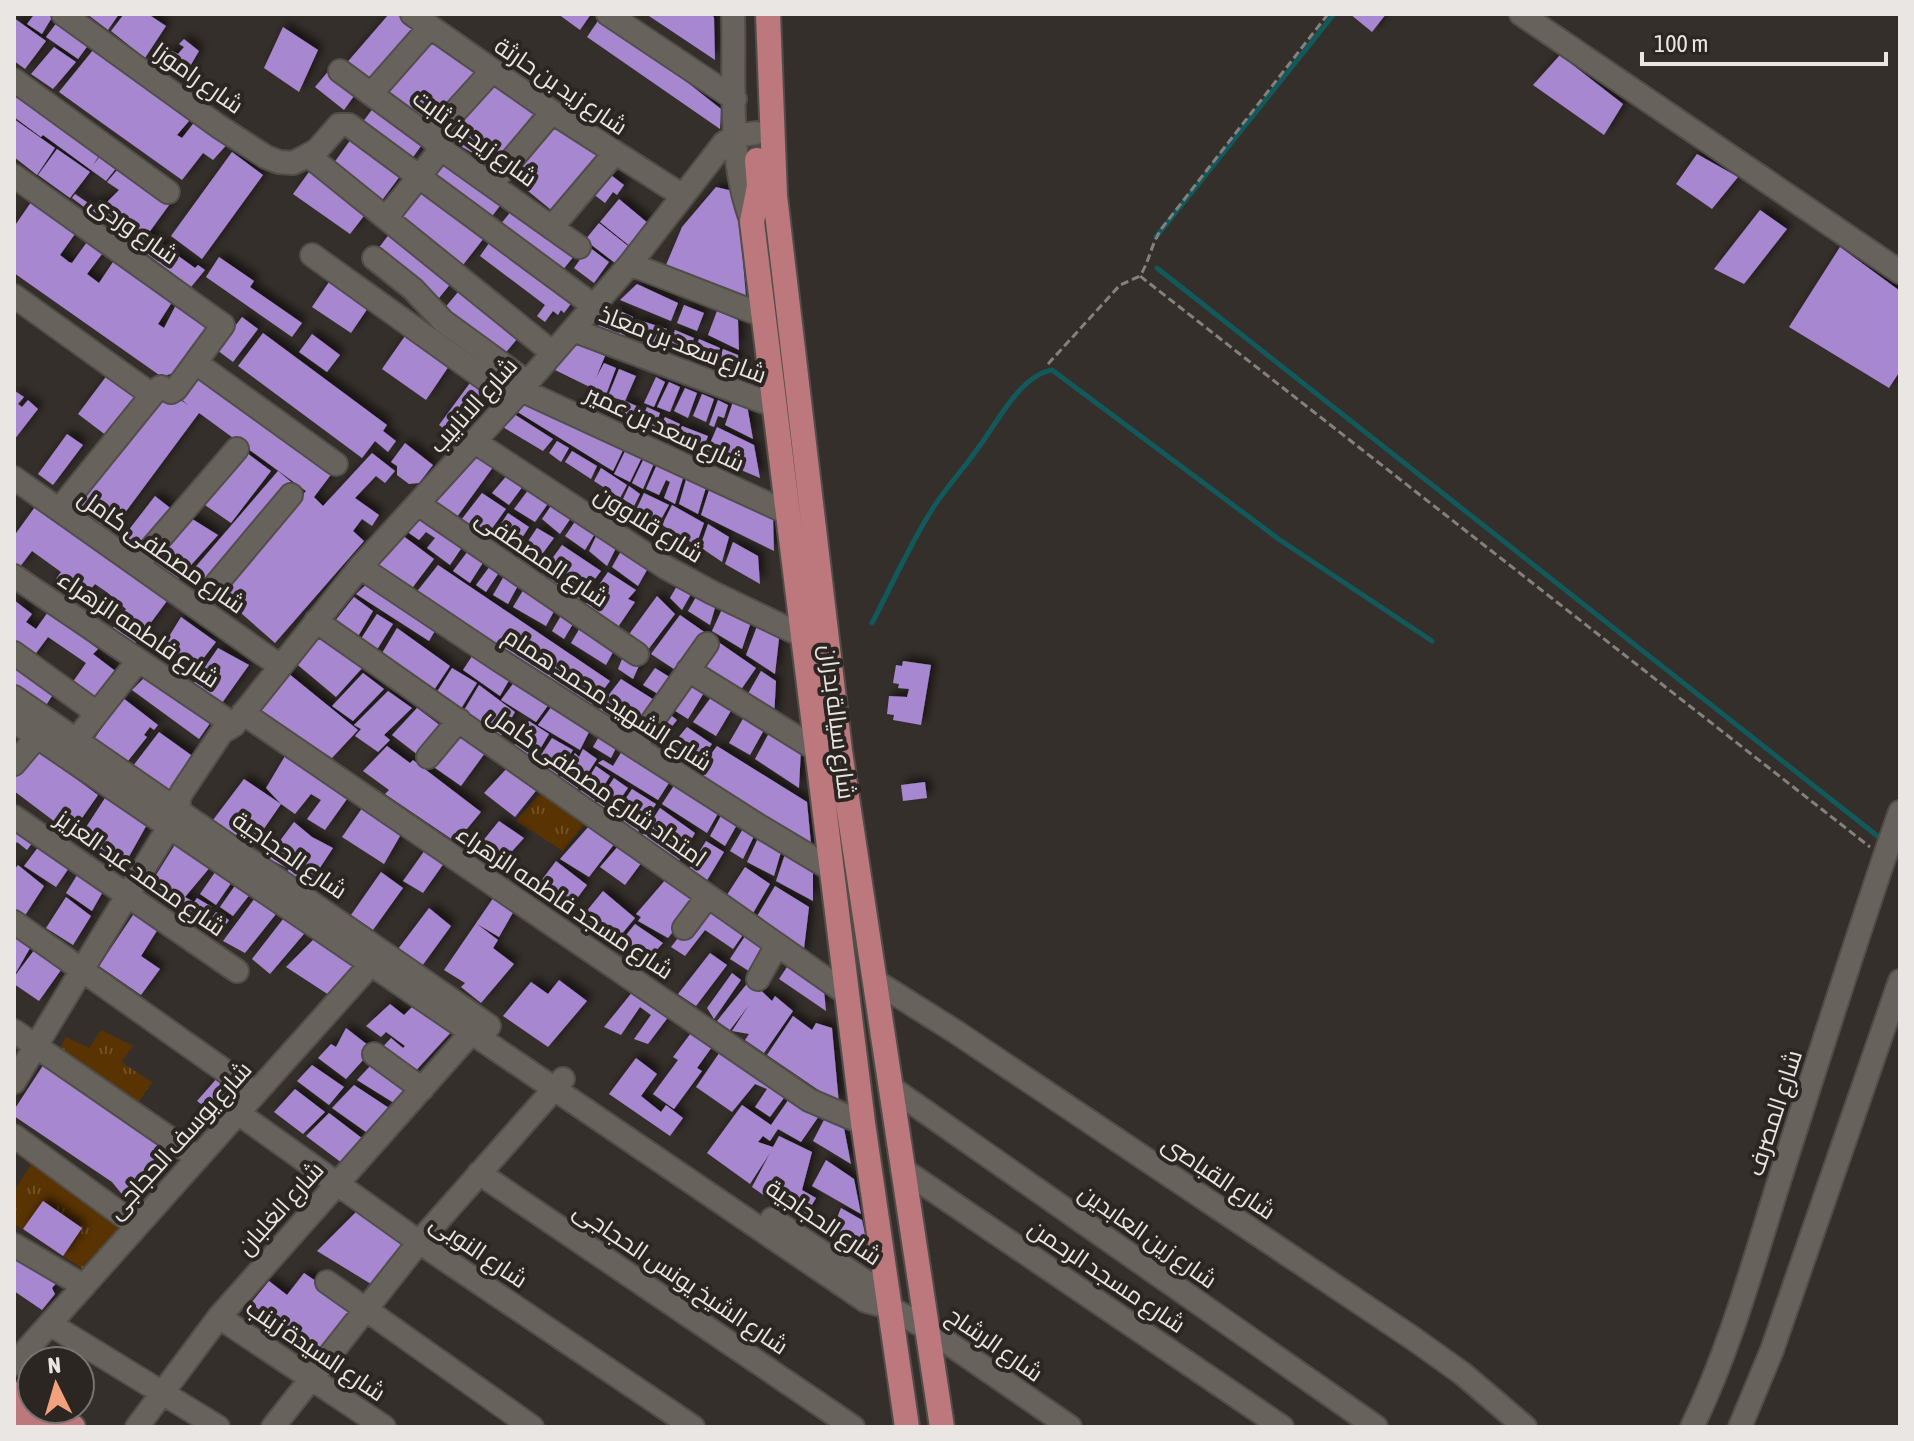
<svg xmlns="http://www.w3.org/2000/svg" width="1914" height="1441" viewBox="0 0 1914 1441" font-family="'Asap Condensed',Cairo,sans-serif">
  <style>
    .grass { fill: url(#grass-tufts) }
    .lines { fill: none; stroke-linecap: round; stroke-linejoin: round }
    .stream { stroke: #11595a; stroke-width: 5 }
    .building { fill: #a687d0; filter: url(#shadow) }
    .minor-casing { stroke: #514e49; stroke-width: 26 }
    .major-casing { stroke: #514e49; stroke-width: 28 }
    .path { stroke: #85807d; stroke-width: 3; stroke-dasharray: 8 4; stroke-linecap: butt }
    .minor { stroke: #68625d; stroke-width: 22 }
    .major { stroke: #bc787c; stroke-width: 24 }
    .labels { text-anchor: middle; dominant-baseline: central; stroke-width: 8; stroke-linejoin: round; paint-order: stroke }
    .street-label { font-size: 24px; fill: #e9e6e3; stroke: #2b2621 }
  </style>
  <defs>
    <pattern id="grass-tufts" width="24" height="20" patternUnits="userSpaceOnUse" patternTransform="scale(2)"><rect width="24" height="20" fill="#593301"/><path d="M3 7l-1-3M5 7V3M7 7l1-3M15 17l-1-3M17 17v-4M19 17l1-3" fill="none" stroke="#715126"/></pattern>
    <filter id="shadow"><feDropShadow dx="5" dy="-5" stdDeviation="4" flood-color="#0009"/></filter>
  </defs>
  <rect width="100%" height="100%" fill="#352f2b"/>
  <path class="grass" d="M544,789l44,30 -25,32 -47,-30z
    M101,1030l32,16 -12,16 31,20 -17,26 -77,-56 8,-15 23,11z
    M34,1160l93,62 -39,50 -25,-16 19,-28 -39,-26 -20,27 -9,-5v-33z"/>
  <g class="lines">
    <path class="stream" d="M1156,237l178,-223
      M1157,268l723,570
      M872,623c20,-38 38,-79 61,-115 15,-23 33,-42 48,-64 17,-23 40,-69 71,-74l228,170 152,101"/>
  </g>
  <path class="building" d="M30,14h24l-12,20 -15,-10 6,-8z
    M87,14h32l-11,16z
    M124,14h24l18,12 -21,32 -34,-27z
    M389,14h15l17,12 -50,60 -27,-20z
    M558,14h33l-11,16z
    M646,14h64l4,3 1,43z
    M1350,14h36l-14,18z
    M602,15l119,94 -1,20 -133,-92z
    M61,17l31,23 -14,19 -32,-22z
    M14,18l32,23 -21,28 -11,-8z
    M283,27l35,23 -19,42 -35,-24z
    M432,34l50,37 -51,60 -49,-37z
    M184,39l15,12 -17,29 -20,-17 8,-13 8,4 6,-7 -5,-3z
    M98,44l97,70 -18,21 5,3 18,-23 31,25 -18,20 -10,-7 -21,27 -80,-57 -43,-31z
    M54,47l22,15 -23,27 -22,-15z
    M1560,55l63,49 -19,31 -71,-50z
    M331,68l28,21 -15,21 -29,-23z
    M493,80l49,34 -40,56 -57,-33z
    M14,88l90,60 -11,17 13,-16 15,13 -15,19 -63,-46 -2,2 -27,-20z
    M377,103l49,36 -15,21 -49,-37z
    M552,118l59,36 -55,60 -45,-37z
    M14,119l41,29 -18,27 -23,-18z
    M354,135l49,37 -23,31 -49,-36z
    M57,149l33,23 -20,26 -32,-23z
    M232,152l31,23 -61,84 -31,-23z
    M443,152l62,47 -15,20 -63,-46z
    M1697,154l41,23 -26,32 -36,-25z
    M123,163l23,16 -6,8 7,4 6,-6 19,16 -24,33 47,34 3,-3 7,5 -14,17 -119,-89 3,-4 19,13 6,-7 6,3 13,-13 -12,-8z
    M603,169l21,16 -7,10 -4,-3 -8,11 -17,-13z
    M309,172l58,40 -17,22 -57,-40z
    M424,187l63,47 -24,31 -62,-47z
    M716,187l21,5 9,105 -80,-32 16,-38z
    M36,195l44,32 -20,28 9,7 3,1 20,-28 16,11 -21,28 12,9 20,-30 57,43 -18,28 6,4 13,-25 44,23 -42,52 -6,-5 -11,4 -148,-104v-50l2,1z
    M619,199l30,25 -18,23 -31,-25z
    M516,205l62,46 -16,20 -62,-46z
    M1760,210l27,19 -43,55 -30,-15z
    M599,223l29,23 -13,17 -30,-23z
    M393,229l63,48 -21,26 -60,-50z
    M492,239l84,58 -12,16 -3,-3 -3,5 -5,-4 -8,11 -8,-6 8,-11 -65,-49z
    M589,247l20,15 -15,21 -20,-15z
    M1840,247l60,44v80l-11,17 -100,-61z
    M219,257l35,24 -4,6 52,36 -10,14 -86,-60z
    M331,279l39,26 -19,28 -39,-26z
    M637,284l41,19 -7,18 -51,-21z
    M464,285l58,48 -19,23 -60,-46z
    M684,305l20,8 -7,18 -20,-8z
    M614,308l19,9 -8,19 -27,-10z
    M717,311l21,9 1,30 -31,-15z
    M242,317l16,12 -25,33 -16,-12z
    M636,319l31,10 -7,20 -30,-13z
    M675,330l19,8 -7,19 -19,-8z
    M263,333l124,92 -4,6 13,10 -8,11 -13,-11 -13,17 -124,-92z
    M312,334l28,21 -13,17 -28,-20z
    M405,336l44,30 -23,34 -44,-31z
    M699,339l21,9 -8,20 -21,-8z
    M578,343l27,13 -9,22 8,-15 12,5 -10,27 -51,-25z
    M723,349l15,6 2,25 -24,-11z
    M200,369l136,99 -22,29 9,9 49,-53 23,18 -10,12 -9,-7 -21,22 24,17 -7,11 -10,-7 -9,12 11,10 -89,102 -58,-51 89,-101 -107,-78 -92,124 -37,-26 94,-122 24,16 -9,-8z
    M619,369l17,7 -11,25 -17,-5z
    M111,370l35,26 -35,43 -33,-25z
    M656,377l9,5 -11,25 -10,-4z
    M669,382l11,5 -10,25 -13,-5z
    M470,383l13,8 -32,43 -12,-9z
    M685,388l12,5 -9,25 -14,-7z
    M15,391l9,6 -6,7 4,3 6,-7 10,9 -24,31z
    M702,394l12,5 -8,23 -13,-6z
    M734,399l13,6 6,34 -28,-14z
    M718,400l10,5 -4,13 -6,-2 -4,11 -5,-2z
    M531,401l94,45 -12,25 -97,-60z
    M625,401l14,6 -7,14 -14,-7z
    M647,407l13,6 -6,17 -15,-7z
    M514,414l39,25 -10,12 -42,-25z
    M665,417l15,7 -8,15 -15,-7z
    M682,426l26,10 -6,16 -26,-12z
    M717,427l37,18 6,33 -55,-23z
    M67,434l16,11 -30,40 -15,-11z
    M557,441l12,7 -8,14 -12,-9z
    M405,443l28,22 -14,18 -10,1 -12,-9v-9l-6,-4z
    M627,447l16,8 -13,27 -16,-8z
    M243,450l28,21 -40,52 -29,-20z
    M572,451l25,15 -6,13 -26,-17z
    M481,453l15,10 -42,58 -22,-14z
    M645,456l10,5 -12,28 -11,-6z
    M658,462l26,13 -9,29 -11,-6 6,-16 -4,-2 -7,15 -13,-6z
    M601,468l26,17 -7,13 -26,-17z
    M278,471l18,15 -88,99 -16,-14z
    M509,473l17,9 -17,23 -17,-12z
    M687,476l20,8 -9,30 -19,-10z
    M532,485l20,13 -17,24 -21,-13z
    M629,486l11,8 -6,12 -11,-7z
    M710,487l63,29 1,35 -73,-36z
    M482,493l24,16 -23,32 -25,-17z
    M644,493l25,12 -10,18 -22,-15z
    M155,496l19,15 -34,44 -19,-15z
    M40,500l89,64 -5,7 43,30 -35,47 -21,-17 15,-22 -18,-16 -13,-9 -13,16 -29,-17 8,-11 -29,-21 -13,17 -5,-3v-29z
    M555,500l20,12 -15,22 -18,-15z
    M672,505l32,18 -8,22 -34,-20z
    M422,512l43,31 -15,22 -23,-17 8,-10 -9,-6 -7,8 -13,-9z
    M508,513l21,14 -20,31 -21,-14z
    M581,513l18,14 -14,23 -20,-14z
    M189,517l29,18 -43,48 -29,-19z
    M708,524l21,13 -7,25 -22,-15z
    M537,528l17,10 -25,34 -15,-10z
    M600,528l20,12 -13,26 -18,-15z
    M402,535l32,24 -24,32 -37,-25z
    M733,542l25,14 2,28 -35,-20z
    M625,544l27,17 -14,25 -26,-19z
    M562,545l39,26 -25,33 -38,-26z
    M471,547l15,11 -16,25 -17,-12z
    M493,562l9,6 -16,24 -10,-7z
    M438,565l172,116 -21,28 -174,-115z
    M507,571l14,9 -13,24 -15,-9z
    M608,572l28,18 -8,9 7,3 -19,28 -33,-22z
    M681,579l14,8 -13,23 -12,-12z
    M371,580l68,44 -10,17 -73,-47z
    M527,584l31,20 -12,22 -33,-19z
    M700,590l17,11 -7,24 -22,-14z
    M657,596l18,18 -28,37 -20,-14z
    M354,597l19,14 -19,32 -23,-17z
    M14,600l18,14 -6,8 10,7 12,-17 50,37 -5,5 25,19 -23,29 -25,-16 16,-23 -38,-26 -17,23 -17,-15z
    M724,605l28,14 -10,30 -30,-18z
    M565,609l12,8 -13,22 -12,-8z
    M377,614l16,10 -20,32 -16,-11z
    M680,615l30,21 -27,39 -32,-21z
    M181,617l35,25 -20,26 -34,-20z
    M584,621l34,22 -12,22 -35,-22z
    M759,621l21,9 -5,44 -29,-19z
    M397,628l53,38 -20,30 -52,-36z
    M320,634l44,32 -28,31 -43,-36z
    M714,639l42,29 -18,26 -43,-29z
    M218,648l31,17 -32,45 -28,-20z
    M626,649l16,10 -9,20 -15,-10z
    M476,650l36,25 -12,21 -37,-26z
    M14,661l43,27 -12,19 -31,-18z
    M903,661l28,4 -10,60 -28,-5 1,-5 -7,-1 2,-18 18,1 2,-8 -11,-1 1,-4 -6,-1 3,-18 6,1z
    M452,668l25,15 -20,32 -24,-17z
    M655,668l21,13 -13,16 -20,-12z
    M283,669l75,61 -26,28 -71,-46z
    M761,671l15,10 -2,37 -29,-19z
    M149,673l66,43 -16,23 -67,-49z
    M363,673l21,16 -31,32 -21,-15z
    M518,677l34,23 -16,22 -35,-22z
    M621,679l38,24 -25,35 -39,-25z
    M688,680l17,11 -17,28 -19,-12z
    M479,685l36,27 -18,31 -37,-26z
    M388,691l24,17 -28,27 6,5 -12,12 -23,-16 6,-7 -7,-4z
    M712,696l20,13 -16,27 -23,-14z
    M123,698l35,27 -4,5 -4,-3 -6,8 3,2 -23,29 -32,-24z
    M555,702l38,22 -13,26 -42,-25z
    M417,708l24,18 -23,29 -26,-20z
    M663,709l14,11 -24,31 -13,-8z
    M744,717l20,13 -14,25 -21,-12z
    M529,721l20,13 -19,32 -20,-14z
    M687,727l25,17 -23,31 -27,-18z
    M454,731l31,22 -24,33 -33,-23z
    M159,732l39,28 -26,35 -39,-29z
    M601,733l17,11 -7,14 -18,-11z
    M769,733l32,16 -2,39 -44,-29z
    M552,738l21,12 -20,32 -12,-27z
    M387,746l23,17 3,-3 68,52 -25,30 -71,-48 4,-4 -26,-19z
    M625,746l47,32 -14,22 -60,-37 5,-3 10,6z
    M717,746l90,56 5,52 -119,-76z
    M583,749l14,10 -24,37 -17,-12 19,-31 4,4z
    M38,751l60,44 -27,39 -57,-43v-12z
    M285,756l62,43 -22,31 -18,-11 14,-19 -10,-6 -16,20 -14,-10 -29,42 -39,-26 31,-41 37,25 -15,-16z
    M510,765l29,22 -24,30 -31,-24z
    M596,766l14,10 -20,32 -14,-10z
    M614,778l14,10 -22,31 -14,-9z
    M677,781l43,29 -13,23 -45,-29z
    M925,782l2,16 -24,3 -2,-16z
    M632,789l24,15 -22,35 -24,-17z
    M107,795l42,26 -27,48 -43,-31z
    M365,804l39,25 -20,35 -42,-27z
    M660,808l35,25 -20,35 -37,-26z
    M723,812l15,11 -13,23 -15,-10z
    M499,821l25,17 -28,31 -23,-16z
    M294,822l18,15 21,11 -25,38 -21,-14 2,-3 -22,-11z
    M14,823l22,15 -9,12 -10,-8 -3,4z
    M590,825l25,18 -26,34 -29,-18z
    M744,827l11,7 -12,25 -13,-8z
    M759,836l22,16 -7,24 -27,-14z
    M706,841l18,11 -21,35 -18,-12z
    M42,842l31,20 -17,25 -32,-21z
    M176,843l36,22 -27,32 7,4 -7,14 -39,-24z
    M430,843l19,13 -26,37 -20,-12z
    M620,844l22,18 -17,23 -25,-18z
    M785,854l28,19v28l-37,-20z
    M556,861l31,24 -23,31 -29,-27z
    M18,865l26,21 -20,31 -10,-8v-39z
    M220,865l16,11 -20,29 -16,-11z
    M745,867l25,17 -21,36 -26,-19z
    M79,872l26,16 -13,23 -26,-18z
    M381,872l22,16 -30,42 -22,-15z
    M667,878l31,22 -30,38 -30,-17 3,-4 -5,-3z
    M239,880l15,9 -21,27 -13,-9z
    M775,886l34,21 -6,50 -50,-34z
    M603,891l32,27 -24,29 -35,-23z
    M258,894l22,15 -35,44 -22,-12z
    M496,894l19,15 -16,28 -22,-13 21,16 -5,8 21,16 -33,39 -20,-16 4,-4 -21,-13z
    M66,897l25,19 -18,29 -27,-17z
    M197,898l15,9 -12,18 -15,-10z
    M704,905l41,27 -12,17 -28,-19 -20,26 -14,-9z
    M429,908l22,18 -29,40 -24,-17z
    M135,912l25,14 -19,30 19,13 -19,26 -42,-29z
    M216,912l13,8 -10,15 -14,-8z
    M287,914l22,14 -39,46 -18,-15z
    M635,924l28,19 -23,25 -26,-18z
    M14,930l19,13 -19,33z
    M749,930l21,12 -18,31 -22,-14z
    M318,935l41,27 -30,33 -43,-28z
    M38,945l28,18 -27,38 -25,-17v-7z
    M710,953l17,12 -31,41 -18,-12z
    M793,958l30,22 3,31 -47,-32z
    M732,973l9,7 -27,39 -7,-11z
    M559,980l28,21 -39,46 -45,-31 28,-34 17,12z
    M750,980l22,21 3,-5 18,15 -29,42 -19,-13 4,-6 -17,-3 17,-26 -19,25 -13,-9z
    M634,990l35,26 -21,28 -14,-5 17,-24 -11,-8 -19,28 -17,-8z
    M390,1004l14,11 11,-11 38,26 -42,46 -31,-26 11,-12 12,10 2,-2 -19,-14 -5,5 -15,-11z
    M793,1016l19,14 4,-7 16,5 7,76 -72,-49z
    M697,1025l20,15 -20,28 5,3 -28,38 -21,-15 25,-34 -5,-3z
    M346,1028l27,21 -27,30 -28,-21 13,-14 5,3z
    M724,1046l65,45 -19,26 -15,-10 12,-18 -12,-5 -23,28 -36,-25z
    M636,1058l21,16 -16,22 20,16 5,-7 17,13 -13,18 -61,-42z
    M373,1063l36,24 -15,16 -37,-23z
    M44,1064l125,86 -44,48 -13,-16 -98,-66v-6z
    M312,1065l32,22 -15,18 -32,-24z
    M219,1076l19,12 -25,25 -16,-12z
    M354,1085l35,23 -23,24 -34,-24z
    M295,1089l30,23 -22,22 -29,-22z
    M791,1096l30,17 -20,29 -23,-13 -8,12 -7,-5 -5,6 15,5 6,-11 33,16 -10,38 14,8 -14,24 -50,-35 18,-34 -20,31 -43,-31 35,-48 29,20z
    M329,1113l34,26 -21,24 -36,-27z
    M826,1116l18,12 7,36 -38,-23z
    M826,1160l28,19 7,35 -49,-28z
    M43,1201l39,27 -19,28 -40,-27z
    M360,1208l48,32 -37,44 -54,-33z
    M841,1208l21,12 9,41 -41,-26z
    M14,1250l46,29 -8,9 3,6 -13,16 -28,-19z
    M304,1273l53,36 -41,47 -65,-53 18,-22 18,14z"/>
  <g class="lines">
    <g class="minor-casing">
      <path id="minor" d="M63,14l155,112 48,31 13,5 14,1 8,-4 16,-9 22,-25h10l245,181
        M412,14l140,98 131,84
        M608,14l127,85
        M733,14c2,68 -6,144 19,208
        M1521,14l379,258
        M340,71l91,67 10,11 138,98
        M14,80l154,112
        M371,94l59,-67
        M431,138l61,-67
        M309,156l244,197
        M14,176l209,149 -47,64 -5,3 -10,-5 -5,3 -97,120
        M492,183l60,-71
        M386,218l55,-69
        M552,227l62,-73
        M312,255l201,144
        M374,258l39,31 30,32 85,62
        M630,264l134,52
        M14,296l138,99
        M573,330l202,76
        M196,363l140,101
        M521,390l267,123
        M475,442l190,125 46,25 92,44
        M14,478l266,188
        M418,504l219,150
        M137,565l100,-116
        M360,567l139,93 260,166 72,43
        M14,576l220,149
        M197,607l94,-112
        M316,621l530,372
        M14,653l83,60
        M688,670l129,80
        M14,697l475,329
        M243,713l566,387 54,23
        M14,721l852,580 22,6 37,20 145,100
        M76,740l62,-79
        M635,746l72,-102
        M428,757l31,-37
        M14,764l30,-36
        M179,810v-12l3,-6 40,-60 12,-7 126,-158 153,-168 117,-135 94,-121 12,-7 20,-3
        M14,817l223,154
        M14,922l242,171
        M684,928l24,-32
        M758,979l19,-34
        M875,981l81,51 458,307 49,35 62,53
        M14,1031l184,127
        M374,1054l48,35
        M14,1082l161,-265
        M890,1087l486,340
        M238,1113l181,129 274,185
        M14,1136l123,90
        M902,1169l380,258
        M479,1173l374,254
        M772,1219l100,67 16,21
        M14,1245l70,41
        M327,1282l205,145
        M219,1317l165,110
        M50,1324l168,103
        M14,1364l365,-409
        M137,1427l82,-110 253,-285
        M273,1427l146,-185 144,-163
        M1692,1427c39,-80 62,-167 89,-252 39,-121 77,-243 119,-363
        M1740,1427l32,-77 128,-369"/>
    </g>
    <g class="major-casing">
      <path id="major" d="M768,14l7,182 65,555 102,676
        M757,160l2,26 -7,36 111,901 44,304
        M14,1394l18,10
        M41,1409l32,18
        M14,1415l21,12"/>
    </g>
    <path class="path" d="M1328,14l-166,214c-11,16 -12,32 -22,48l730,571
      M1048,364l72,-79 20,-9"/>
    <use href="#minor" class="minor"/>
    <use href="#major" class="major"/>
  </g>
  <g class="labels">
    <g class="street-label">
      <text transform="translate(198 78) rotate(35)">شارع راموزا</text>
      <text transform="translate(561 86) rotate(34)">شارع زيد بن حارثة</text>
      <text transform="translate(475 138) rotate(36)">شارع زيد بن ثابت</text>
      <text transform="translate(134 229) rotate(35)">شارع وردى</text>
      <text transform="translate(683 344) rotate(21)">شارع سعد بن معاذ</text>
      <text transform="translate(473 405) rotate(-48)">شارع الانابيب</text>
      <text transform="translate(665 428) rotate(25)">شارع سعد بن عمير</text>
      <text transform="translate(649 524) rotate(32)">شارع قلاوون</text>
      <text transform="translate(162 551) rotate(35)">شارع مصطفى كامل</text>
      <text transform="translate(542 558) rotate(34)">شارع المصطفى</text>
      <text transform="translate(139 629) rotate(34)">شارع فاطمه الزهراء</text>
      <text transform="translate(608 699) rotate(33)">شارع الشهيد محمد همام</text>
      <text transform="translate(838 722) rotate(83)">شارع سيالة بدران</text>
      <text transform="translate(597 786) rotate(35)">امتداد شارع مصطفى كامل</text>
      <text transform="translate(290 855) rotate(35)">شارع الحجاجية</text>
      <text transform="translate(141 873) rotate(35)">شارع محمد عبد العزيز</text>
      <text transform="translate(565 902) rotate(34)">شارع مسجد فاطمه الزهراء</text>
      <text transform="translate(1774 1113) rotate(-72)">شارع المصرف</text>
      <text transform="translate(179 1140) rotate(-48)">شارع يوسف الحجاجى</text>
      <text transform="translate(1219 1177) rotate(34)">شارع القباصى</text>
      <text transform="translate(280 1208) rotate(-48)">شارع الغلبان</text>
      <text transform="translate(824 1222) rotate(34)">شارع الحجاجية</text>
      <text transform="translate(1148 1236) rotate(35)">شارع زين العابدين</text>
      <text transform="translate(479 1251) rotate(34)">شارع النوبى</text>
      <text transform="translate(1107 1276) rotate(34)">شارع مسجد الرحمن</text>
      <text transform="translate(681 1278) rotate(34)">شارع الشيخ يونس الحجاجى</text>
      <text transform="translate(995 1344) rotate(35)">شارع الرشاح</text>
      <text transform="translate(316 1350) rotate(34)">شارع السيدة زينب</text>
    </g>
  </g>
  <rect width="1914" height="1441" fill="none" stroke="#e9e6e3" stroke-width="32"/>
  <g transform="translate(56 1385) rotate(355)"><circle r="38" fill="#2b2621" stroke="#77736f" stroke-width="2"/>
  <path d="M0-6L14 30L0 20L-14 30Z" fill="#f1a17b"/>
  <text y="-12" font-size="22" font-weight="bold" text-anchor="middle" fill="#e9e6e3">N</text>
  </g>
  <path d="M1642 52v12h244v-12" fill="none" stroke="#e9e6e3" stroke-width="4"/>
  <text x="1654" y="52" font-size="24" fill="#e9e6e3" stroke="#2b2621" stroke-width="6" paint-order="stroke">100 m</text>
</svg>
